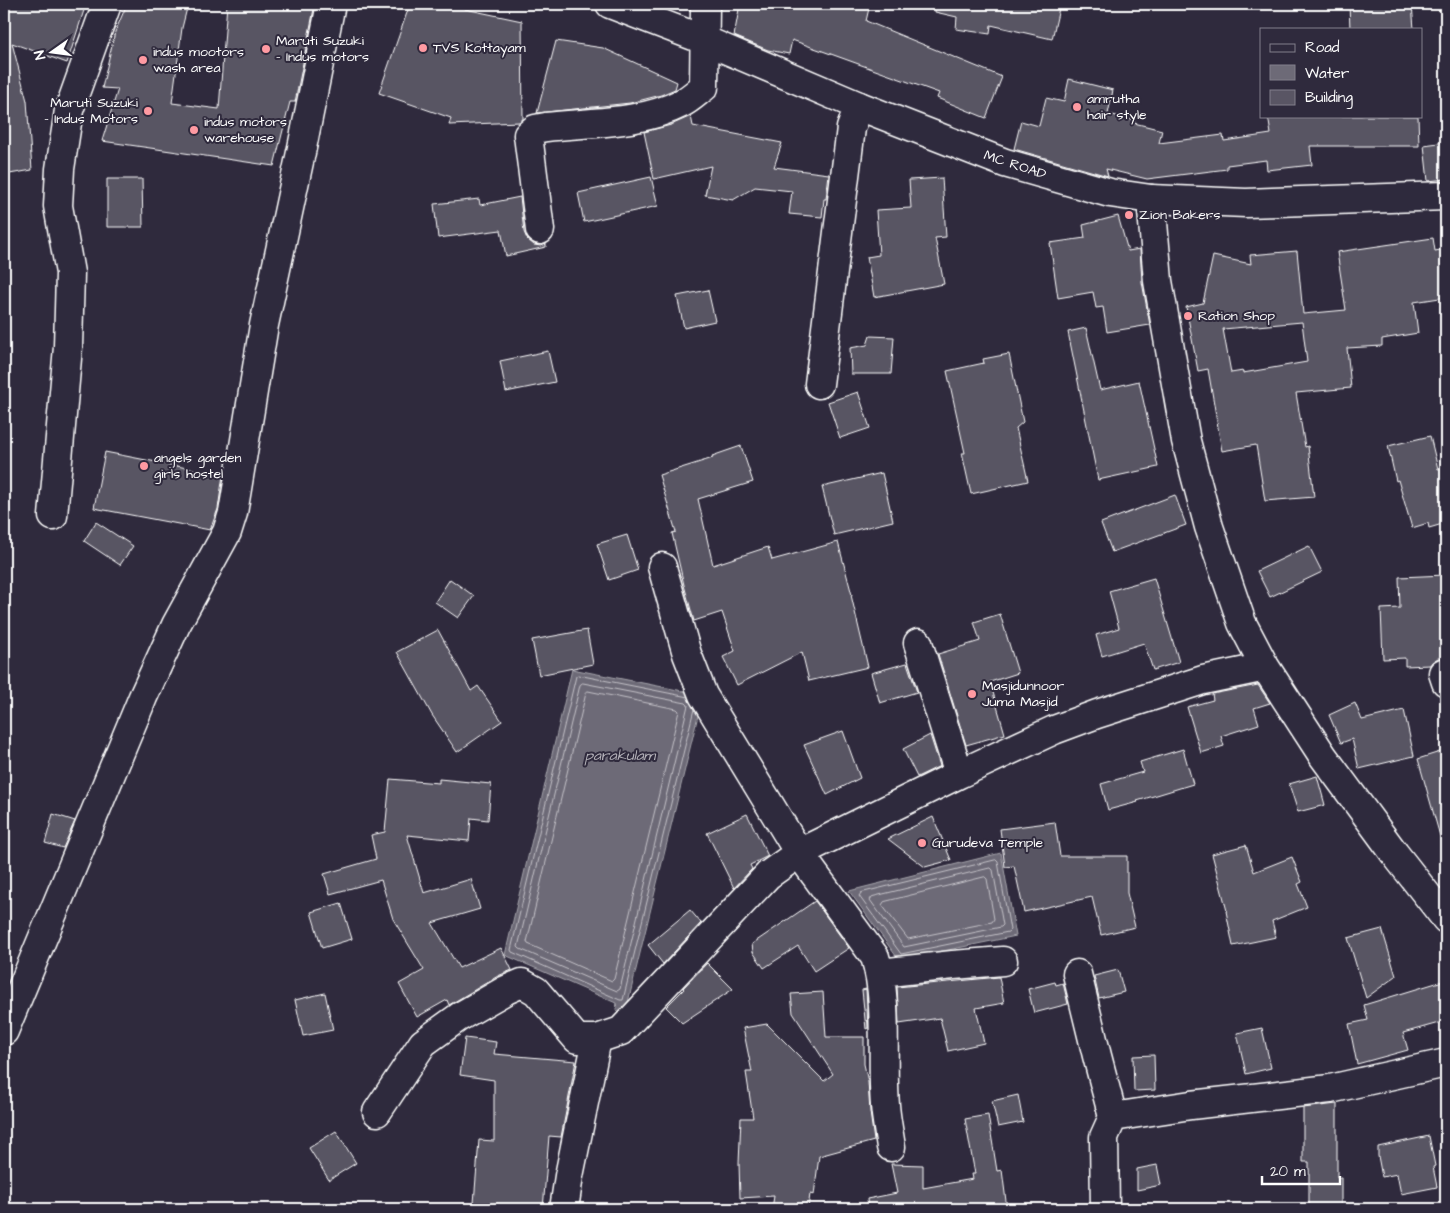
<svg xmlns="http://www.w3.org/2000/svg" width="1450" height="1213" viewBox="0 0 1450 1213" font-family="'Architects Daughter',sans-serif">
  <style>
    .water { fill: #6d6a77; stroke: #a7a6ad }
    .lines { fill: none; stroke-linecap: round; stroke-linejoin: round }
    .shore { stroke: #c5c3c9; stroke-width: 1 }
    .building { fill: #595564; stroke: #fff; fill-rule: evenodd }
    .minor-casing { stroke: #fff; stroke-width: 31 }
    .secondary-casing { stroke: #fff; stroke-width: 31 }
    .trunk-casing { stroke: #fff; stroke-width: 31 }
    .minor { stroke: #2f2a3d; stroke-width: 28 }
    .secondary { stroke: #2f2a3d; stroke-width: 28 }
    .trunk { stroke: #2f2a3d; stroke-width: 28 }
    .poi-dot { fill: #ff9aa2; stroke: #2f2a3d; stroke-width: 2 }
    .labels { text-anchor: middle; dominant-baseline: central; stroke-width: 4; stroke-linejoin: round; paint-order: stroke }
    .poi-label { font-size: 14px; fill: #fff; stroke: #2f2a3d; text-anchor: start }
    .street-label { font-size: 14px; fill: #fff; stroke: #2f2a3d }
    .water-label { font-size: 15px; font-style: italic; fill: #b6b4bb; stroke: #2f2a3d }
  </style>
  <rect width="100%" height="100%" fill="#2f2a3d"/>
  <filter id="ink" filterUnits="userSpaceOnUse"><feTurbulence type="fractalNoise" baseFrequency=".02" numOctaves="2"/><feDisplacementMap in="SourceGraphic" scale="10" xChannelSelector="R" yChannelSelector="G"/><feConvolveMatrix kernelMatrix="1 2 1 2 8 2 1 2 1" color-interpolation-filters="sRGB"/></filter>
  <g filter="url(#ink)">
    <path class="water" d="M572,669l131,26 -82,336 -5,-28 -111,-48z
      M1001,853l15,83 -117,24 -50,-69z"/>
    <g class="lines">
      <path class="shore" d="M583,683l103,20 2,2 -68,284 -3,2 -97,-42 -2,-2 62,-262z
        M588,691l89,18 2,2 -65,268 -2,2 -84,-37 -1,-2 59,-249z
        M688,697l-110,-22 -2,1 -65,274 1,2 108,48h3l71,-291
        M996,860l2,2 12,68 -2,2 -107,22 -42,-58 2,-3z
        M991,868l2,2 10,55 -2,2 -97,20 -34,-47 2,-3z
        M985,877l2,2 7,40 -2,3 -84,17 -26,-34 2,-3z"/>
    </g>
    <path class="building" d="M4,4h82l-19,59 -55,-20 15,58 5,69 -28,5z
      M127,4h61l-6,24 -10,75 47,6 8,-105h88l-20,98h-5l-16,64 -172,-25 16,-52 -16,-1 13,-56z
      M410,4h57l-2,5 57,12 1,98 -4,3 -70,3 2,-7 -72,-25z
      M740,4h130l-4,17 136,56 -16,41 -49,-20 2,-5 -147,-53 -3,14 -21,-4 -34,-14z
      M936,4h124l-8,35 -61,-14 -1,9 -34,-5 1,-12 -22,-5z
      M1349,4h63l2,25h-64z
      M556,41l47,7 74,34 -2,7 -14,6 -31,8 -93,10z
      M1069,79l44,11 -5,24 27,6 -1,3 28,7 -3,13 64,-8 1,6 47,-7 -3,-18h150l1,30h-109l2,19 -45,5 -1,-10 -39,5v4l-80,10 -41,-10 2,7 -94,-27 7,-28 18,5 7,-28 18,4z
      M691,116l2,10 89,17 -8,24 55,7 -3,25h-2l-2,18 -33,-3 3,-23 -37,-4 -22,13 -28,-5 6,-29 -57,13 -10,-47 27,-7z
      M1446,142v37l-18,2 -4,-36z
      M651,177l7,29 -74,16 -6,-29z
      M942,178l4,59 -11,1 9,46 -70,13 -7,-40 12,-2 -3,-45 35,-2 -2,-28z
      M107,179h35l1,48h-36z
      M520,197l4,35 3,7 7,6 7,1 5,-2v3l-40,9 -5,-26 -63,8 -4,-34 45,-5 1,6z
      M1118,216l10,35 12,-2 2,33 8,43 -43,7 -4,-25 -7,1 -3,-16 -35,6 -8,-55 35,-5 -2,-13z
      M1433,238l2,13 11,-2v48l-32,5 4,31 -36,6v7l-35,2 4,40 -55,5 9,54 3,-1 6,51 -49,4 -9,-56 -34,6 -14,-82 -10,2 -12,-64 17,-4 10,-47 38,8 -1,-9 47,-4 6,63 43,-4 -9,-58zM1302,322l5,40 -64,11v-2l-12,2 -8,-44z
      M708,290l7,31 -31,7 -7,-32z
      M1086,328l14,62 39,-9 19,86 -60,13 -30,-148z
      M870,336l24,1 -3,37h-40l-1,-26 17,-3z
      M548,351l7,31 -49,10 -6,-31z
      M1009,354l14,68 -7,6 12,53 -57,13 -9,-41h3l-18,-82 37,-8 -1,-4z
      M858,392l12,36 -30,10 -12,-36z
      M1430,436l8,33 8,-2v56l-17,5 -1,-5 -16,5 -14,-48 -2,1 -8,-35z
      M741,446l12,36 -55,17 15,66 55,-18 4,13 66,-18 14,53h-1l17,72 -59,14 -7,-29 -65,33 -14,-28 12,-6 -13,-39 -28,9 -10,-36 -12,-52 4,-1 -17,-57 54,-17 -1,-2z
      M105,452l118,23 -5,34 -8,21 -116,-22z
      M882,473l11,48 -59,14 -12,-48z
      M1175,495l11,30 -74,27 -11,-29z
      M96,522l37,24 -13,19 -36,-24z
      M627,535l11,35 -29,10 -12,-36z
      M1309,546l13,26 -52,25 -13,-26z
      M1446,575v83h-8l-6,4 -2,3 -25,1v-8l-22,1 -2,-50 19,-1 -1,-31z
      M1154,578l25,84 -26,8 -9,-27 -42,13 -6,-21 23,-7 -10,-37z
      M450,579l24,17 -16,22 -23,-16z
      M1000,614l18,59 -28,9 15,52 -39,11 -28,-91 42,-13 -6,-19z
      M438,630l33,61 7,-5 24,35 -45,31 -25,-37 -35,-63z
      M587,630l6,34 -54,11 -7,-35z
      M907,663l10,29 -37,11 -9,-30z
      M1258,685l12,18 -16,5 5,16 -38,12 3,10 -23,7 -14,-46 26,-7 -1,-6z
      M1355,703l7,17 42,-10 10,46 -55,13 -7,-30 -11,4 -12,-28z
      M843,731l17,47 -33,17 -23,-50z
      M930,735l10,31 -23,11 -14,-28z
      M1183,749l10,35 -56,17 1,1 -30,8 -7,-26 42,-12 -3,-10z
      M1446,750v85l-6,1 -22,-77z
      M1317,776l8,29 -27,7 -9,-28z
      M390,779l49,4v-4l52,5 -3,36 -17,-2 -2,23 -62,-6 17,58 47,-14 9,30 -48,14 27,45 42,-20 11,22 -14,6 -49,29 -2,-5 -30,17 -18,-33 25,-14 -31,-51 -12,-39 -51,14 -6,-20 52,-15 -5,-24 14,-3z
      M53,814l22,7 -12,27 -18,-5z
      M747,814l21,42 -18,9 2,4 -18,19 -27,-55z
      M933,817l18,43 -26,7 -37,-28z
      M1055,822l5,34h67v37l8,34 -34,8 -9,-38 -68,15 -10,-46 -9,1 -5,-38z
      M1246,845l8,27 38,-15 10,25 -4,2 9,23 -35,14 4,16 -43,9 -7,-35h1l-15,-57z
      M815,901l34,47 -35,23 -16,-25 -34,22 -11,-16 -1,-8z
      M341,903l11,36 -30,9 -11,-36z
      M690,910l11,13 -38,41 -15,-19z
      M1382,929l14,47 -30,22 -18,-60z
      M707,963l26,26 -51,34 -16,-16 18,-18 -1,-1z
      M1118,970l6,22 -25,6 -5,-22z
      M999,977l5,26 -28,5 8,35 -36,8 -8,-33 -41,6 -2,-37z
      M1446,980v41l-43,12 5,17 -51,14 -8,-40 19,-4 -4,-15z
      M1055,982l1,3 7,-2 5,21 -34,9 -6,-24z
      M866,989l2,39 -2,1 -4,-39z
      M823,992l3,45h38v27l4,18 2,30 4,29 -55,15 -5,39 -4,-1 -2,15h-36l2,-13 -34,2 -1,-35 2,-45h12l-7,-46h6l-9,-44 24,-4 57,57 9,-7 -40,-61 -2,-19z
      M325,993l8,37 -30,6 -8,-36z
      M1262,1028l9,40 -25,6 -9,-41z
      M465,1038l31,4 -2,12 82,7 -15,76 -12,-1 -6,73 -69,-6 5,-63 15,1v-61l-34,-5z
      M1154,1055l1,35 -21,1 -1,-35z
      M1018,1095l5,27 -25,5 -6,-26z
      M1337,1104v74h4v31h-32v-47h-6v-54z
      M988,1115l9,56 5,-1 5,39h-139l-1,-10 30,-6 -6,-29 32,1v23l50,-9 -1,-5h3l-10,-55z
      M336,1131l20,32 -27,17 -20,-32z
      M1429,1136l6,30 -2,1 4,20 -36,7 -4,-20 -15,3 -4,-21v-9z
      M1157,1165l4,20 -24,5v-21z"/>
    <g class="lines">
      <g class="minor-casing">
        <path id="minor" d="M540,230l-12,-95 7,-6 11,-2c45,-5 95,-3 136,-24 8,-4 15,-11 22,-16l1,-83
          M819,384l32,-256 8,-22
          M53,516l15,-169 2,-74 -12,-67 2,-37 9,-59 38,-106
          M662,567l25,87 16,41 96,158 76,104c14,44 6,102 10,148 1,14 4,28 6,42
          M918,643l41,131
          M1443,673l3,9
          M880,973l73,-8 50,-4
          M1077,974l20,82 16,61 -9,20 1,72
          M4,1031l139,-334 33,-72 51,-93 6,-19 31,-188 39,-182 28,-139
          M377,1112l46,-69 36,-26 47,-27 16,-7 14,8 41,48h20l24,-8 147,-156 31,-22 160,-79 95,-44 43,-16 106,-34 53,-11 8,-4
          M1113,1117l78,-12 139,-16 116,-26
          M564,1209l5,-33 28,-137"/>
      </g>
      <g class="secondary-casing">
        <path id="secondary" d="M1151,199l7,82 28,160 23,86 33,96 22,42 59,91 72,98 51,65"/>
      </g>
      <g class="trunk-casing">
        <path id="trunk" d="M610,4l94,36 155,66 146,57 105,30 41,6 95,4 200,-7"/>
      </g>
      <use href="#minor" class="minor"/>
      <use href="#secondary" class="secondary"/>
      <use href="#trunk" class="trunk"/>
    </g>
  </g>
  <g class="poi-dot">
    <circle cx="423" cy="48" r="5"/>
    <circle cx="266" cy="49" r="5"/>
    <circle cx="143" cy="60" r="5"/>
    <circle cx="1077" cy="107" r="5"/>
    <circle cx="148" cy="111" r="5"/>
    <circle cx="194" cy="130" r="5"/>
    <circle cx="1129" cy="215" r="5"/>
    <circle cx="1188" cy="316" r="5"/>
    <circle cx="144" cy="466" r="5"/>
    <circle cx="972" cy="694" r="5"/>
    <circle cx="922" cy="843" r="5"/>
  </g>
  <g class="labels">
    <g class="poi-label">
      <text x="276" y="41">Maruti Suzuki<tspan x="276" dy="16">- Indus motors</tspan></text>
      <text x="433" y="48">TVS Kottayam</text>
      <text x="153" y="52">indus mootors<tspan x="153" dy="16">wash area</tspan></text>
      <text x="1087" y="99">amrutha<tspan x="1087" dy="16">hair style</tspan></text>
      <text x="138" y="103" text-anchor="end">Maruti Suzuki<tspan x="138" dy="16">- Indus Motors</tspan></text>
      <text x="204" y="122">indus motors<tspan x="204" dy="16">warehouse</tspan></text>
      <text x="1139" y="215">Zion Bakers</text>
      <text x="1198" y="316">Ration Shop</text>
      <text x="154" y="458">angels garden<tspan x="154" dy="16">girls hostel</tspan></text>
      <text x="982" y="686">Masjidunnoor<tspan x="982" dy="16">Juma Masjid</tspan></text>
      <text x="932" y="843">Gurudeva Temple</text>
    </g>
    <g class="street-label">
      <text transform="translate(1015 165) rotate(18)">MC ROAD</text>
    </g>
    <g class="water-label">
      <text x="620" y="755">parakulam</text>
    </g>
  </g>
  <rect width="1450" height="1213" fill="none" stroke="#2f2a3d" stroke-width="20"/>
  <rect x="10" y="10" width="1430" height="1193" fill="none" stroke="#fff" stroke-width="2" filter="url(#ink)"/>
  <rect x="1260" y="28" width="162" height="90" fill="#2f2a3d" stroke="#827f8b"/>
  <rect x="1270" y="44" width="25" height="8" fill="#2f2a3d" stroke="#827f8b"/>
  <text x="1305" y="52" font-size="15" fill="#ffffff">Road</text>
  <rect x="1270" y="65" width="25" height="15" fill="#6d6a77" stroke="#827f8b"/>
  <text x="1305" y="78" font-size="15" fill="#ffffff">Water</text>
  <rect x="1270" y="90" width="25" height="15" fill="#595564" stroke="#827f8b"/>
  <text x="1305" y="102" font-size="15" fill="#ffffff">Building</text>
  <g transform="translate(52 52) rotate(256)" stroke="#2f2a3d" stroke-width="4" paint-order="stroke">
  <path d="M0-4L9 19L0 12L-9 19Z" fill="#ffffff"/>
  <text y="-8" font-size="14" font-weight="bold" text-anchor="middle" fill="#ffffff">N</text>
  </g>
  <path d="M1262 1176v8h78v-8" fill="none" stroke="#ffffff" stroke-width="2.5"/>
  <text x="1270" y="1176" font-size="15" fill="#ffffff" stroke="#2f2a3d" stroke-width="4" paint-order="stroke">20 m</text>
</svg>
